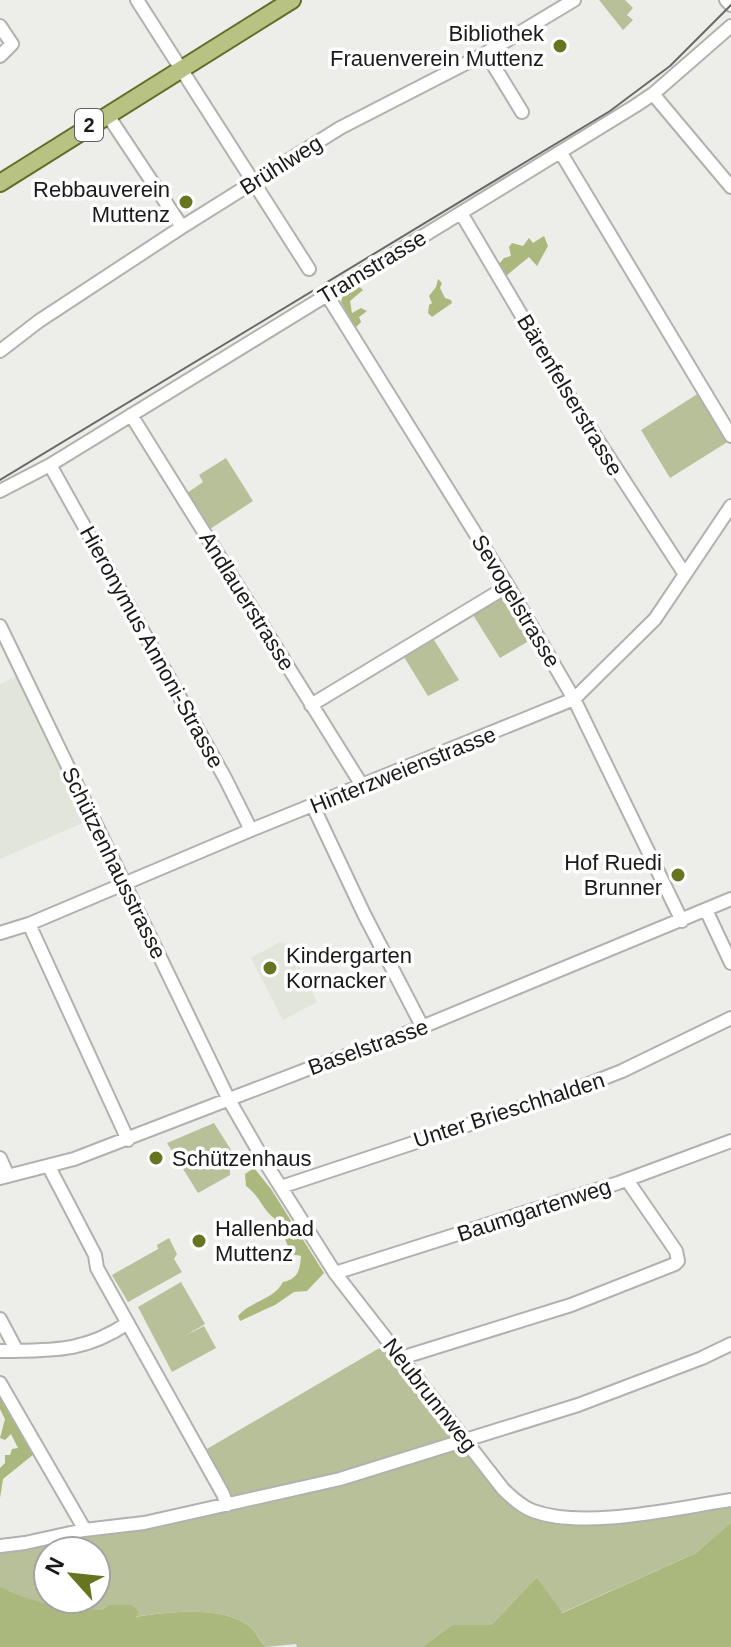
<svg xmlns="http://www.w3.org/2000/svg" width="731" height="1647" viewBox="0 0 731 1647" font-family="Arial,sans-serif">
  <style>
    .built { fill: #e2e5da }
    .green { fill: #b7c098; fill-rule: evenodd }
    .forest { fill: #abb87d }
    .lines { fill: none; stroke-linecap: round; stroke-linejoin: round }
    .minor-casing { stroke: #b1b2ae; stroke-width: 16 }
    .major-casing { stroke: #626d28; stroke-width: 20 }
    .minor { stroke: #fff; stroke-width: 12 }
    .major { stroke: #b8c283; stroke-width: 16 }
    .tram { stroke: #696a67; stroke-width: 2 }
    .poi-dot { fill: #677521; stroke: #fff; stroke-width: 3 }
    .labels { text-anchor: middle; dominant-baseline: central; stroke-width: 7; stroke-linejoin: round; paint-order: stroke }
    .shield { fill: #fff; stroke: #5f5f5e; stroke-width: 2 }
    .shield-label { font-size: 20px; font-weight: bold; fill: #1a1b19 }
    .poi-label { font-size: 22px; fill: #1a1b19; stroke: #fff; text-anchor: end }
    .street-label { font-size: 22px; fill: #1a1b19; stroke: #fff }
  </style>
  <rect width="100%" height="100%" fill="#edeeea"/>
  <path class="built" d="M16,676l69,146 -85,37v-175z
    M280,942l7,2 4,6 26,52 -34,18 -32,-62z"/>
  <path class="green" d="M599,0h26l8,8 -6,7 6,5 -10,10z
    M699,393l30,48 -59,37 -29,-48z
    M226,458l27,43 -43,28 -23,-36 16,-11 -4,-7z
    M501,597l7,1 26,40 -34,20 -27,-43z
    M434,640l25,40 -31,16 -24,-39z
    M214,1123l26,41 -10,5v6l-32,18 -31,-50z
    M169,1238l8,16 -3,5 8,13 -54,30 -16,-27 46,-26 -1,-4z
    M181,1282l24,42 -20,12 19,-10 12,22 -44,24 -34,-65z
    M388,1343l132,161 49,15 162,-19v22l-35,31 -135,60 -24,-36 -46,48h-39l-30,22h-125l-1,-3 -30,3c-5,-6 -10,-14 -16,-20 -23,-22 -86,-15 -115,-10l4,-6c-14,-10 -21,-4 -35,-1 -12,2 -33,1 -45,-2 -17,-3 -44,-13 -59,-22v-40l226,-41 -26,-52zM48,1551h48v48h-48z"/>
  <path class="forest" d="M544,236l4,10 -11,20 -8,-9 -23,19 -4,-3 -3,-9 5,-6 7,-2 -2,-9 3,-4 11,3 6,-8 4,5z
    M438,279l4,4 -2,5 5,10 6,2 1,3 -20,14 -4,-4 1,-8 3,-2 -3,-7 7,-9z
    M358,285l5,5 -13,11 2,12 9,-5 6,3 -8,6 2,5 -6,6 -14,-26 2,-7z
    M254,1168l17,21 53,84 -17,18 -13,1 -19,13 -35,16 -2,-5c12,-15 36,-16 45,-34 15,-3 17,-12 18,-26l-10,-2 -6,-15 -9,-9 -1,-11c-12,-8 -15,-23 -29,-33l-1,-12z
    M0,1394l34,60 -31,25 -3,19v-30l5,-5v-8h5l2,-6 6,-1 -7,-14 -6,6 -5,-2 5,-19 -5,-10z
    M731,1522v125h-309l30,-22h39l46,-48 25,36 134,-60z
    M0,1586c32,18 67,23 103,24l6,-5h22l8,6 -3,6c29,-5 90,-12 114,10 6,5 10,14 16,20h-266z"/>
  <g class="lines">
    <g class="minor-casing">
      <path id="minor" d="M137,0l172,269
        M726,0l5,5
        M0,26l12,18 -12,12
        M486,53l36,59
        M653,94l78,93
        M107,114l75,113
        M561,153l170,283
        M461,213l110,186 113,174
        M327,295l181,291 66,113 108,222
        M0,351l39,-30 143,-94 158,-99 146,-75 88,-53
        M131,415l232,372
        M50,465l175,313 26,52
        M0,491l50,-26 585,-359 18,-12 78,-68
        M0,626l229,474 34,59 72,114 168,216c9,9 19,18 30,22 52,19 143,-3 198,-11
        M311,705l197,-119
        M313,806l51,108 59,114
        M706,910l25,53
        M29,924l99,216
        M0,933l29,-9 222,-94 323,-131 81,-80 76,-113
        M0,1158l8,18
        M49,1167l46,88 2,13 126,226 4,11
        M0,1178l74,-19 239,-92 70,-24 348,-144
        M281,1187l295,-98 46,-18 109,-53
        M335,1273l283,-90 113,-42
        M0,1319l17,32
        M0,1351c52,-1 83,2 128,-28
        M401,1358l170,-53 104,-41 3,-3 -2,-10 -49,-71
        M0,1383l85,147
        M0,1546l25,-3 59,-13 60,-7 196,-44 238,-74 124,-47 29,-14"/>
    </g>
    <g class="major-casing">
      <path id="major" d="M0,183l292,-183"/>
    </g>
    <use href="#minor" class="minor"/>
    <use href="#major" class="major"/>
    <path class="tram" d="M0,480l610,-369 60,-45 61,-61"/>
  </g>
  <g class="poi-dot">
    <circle cx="560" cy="46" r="8"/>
    <circle cx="186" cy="202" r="8"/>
    <circle cx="678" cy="875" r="8"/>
    <circle cx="270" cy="968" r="8"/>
    <circle cx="156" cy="1158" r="8"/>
    <circle cx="199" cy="1241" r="8"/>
  </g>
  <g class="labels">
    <rect class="shield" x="75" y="109" width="28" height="32" rx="6"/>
    <g class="shield-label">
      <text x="89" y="125">2</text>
    </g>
    <g class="poi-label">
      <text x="544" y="33">Bibliothek<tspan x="544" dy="25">Frauenverein Muttenz</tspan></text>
      <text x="170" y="189">Rebbauverein<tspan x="170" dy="25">Muttenz</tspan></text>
      <text x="662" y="862">Hof Ruedi<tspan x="662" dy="25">Brunner</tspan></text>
      <text x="286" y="955" text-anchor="start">Kindergarten<tspan x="286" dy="25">Kornacker</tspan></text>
      <text x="172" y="1158" text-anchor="start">Schützenhaus</text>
      <text x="215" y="1228" text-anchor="start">Hallenbad<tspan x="215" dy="25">Muttenz</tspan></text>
    </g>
    <g class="street-label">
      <text transform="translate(281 165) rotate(-32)">Brühlweg</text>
      <text transform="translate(372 267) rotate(-31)">Tramstrasse</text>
      <text transform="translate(570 395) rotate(59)">Bärenfelserstrasse</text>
      <text transform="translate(247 601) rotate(58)">Andlauerstrasse</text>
      <text transform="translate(516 601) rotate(59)">Sevogelstrasse</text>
      <text transform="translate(152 647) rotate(61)">Hieronymus Annoni-Strasse</text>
      <text transform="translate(403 770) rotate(-22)">Hinterzweienstrasse</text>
      <text transform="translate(114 863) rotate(64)">Schützenhausstrasse</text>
      <text transform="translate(368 1047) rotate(-20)">Baselstrasse</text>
      <text transform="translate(509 1110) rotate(-18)">Unter Brieschhalden</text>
      <text transform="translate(534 1210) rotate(-18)">Baumgartenweg</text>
      <text transform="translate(430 1395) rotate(52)">Neubrunnweg</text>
    </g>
  </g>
  <g transform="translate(72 1575) rotate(297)"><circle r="38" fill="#ffffff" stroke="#a3a4a3" stroke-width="2"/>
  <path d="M0-6L14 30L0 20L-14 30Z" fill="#677521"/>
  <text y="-12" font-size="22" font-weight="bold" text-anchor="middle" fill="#1a1b19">N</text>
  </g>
</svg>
